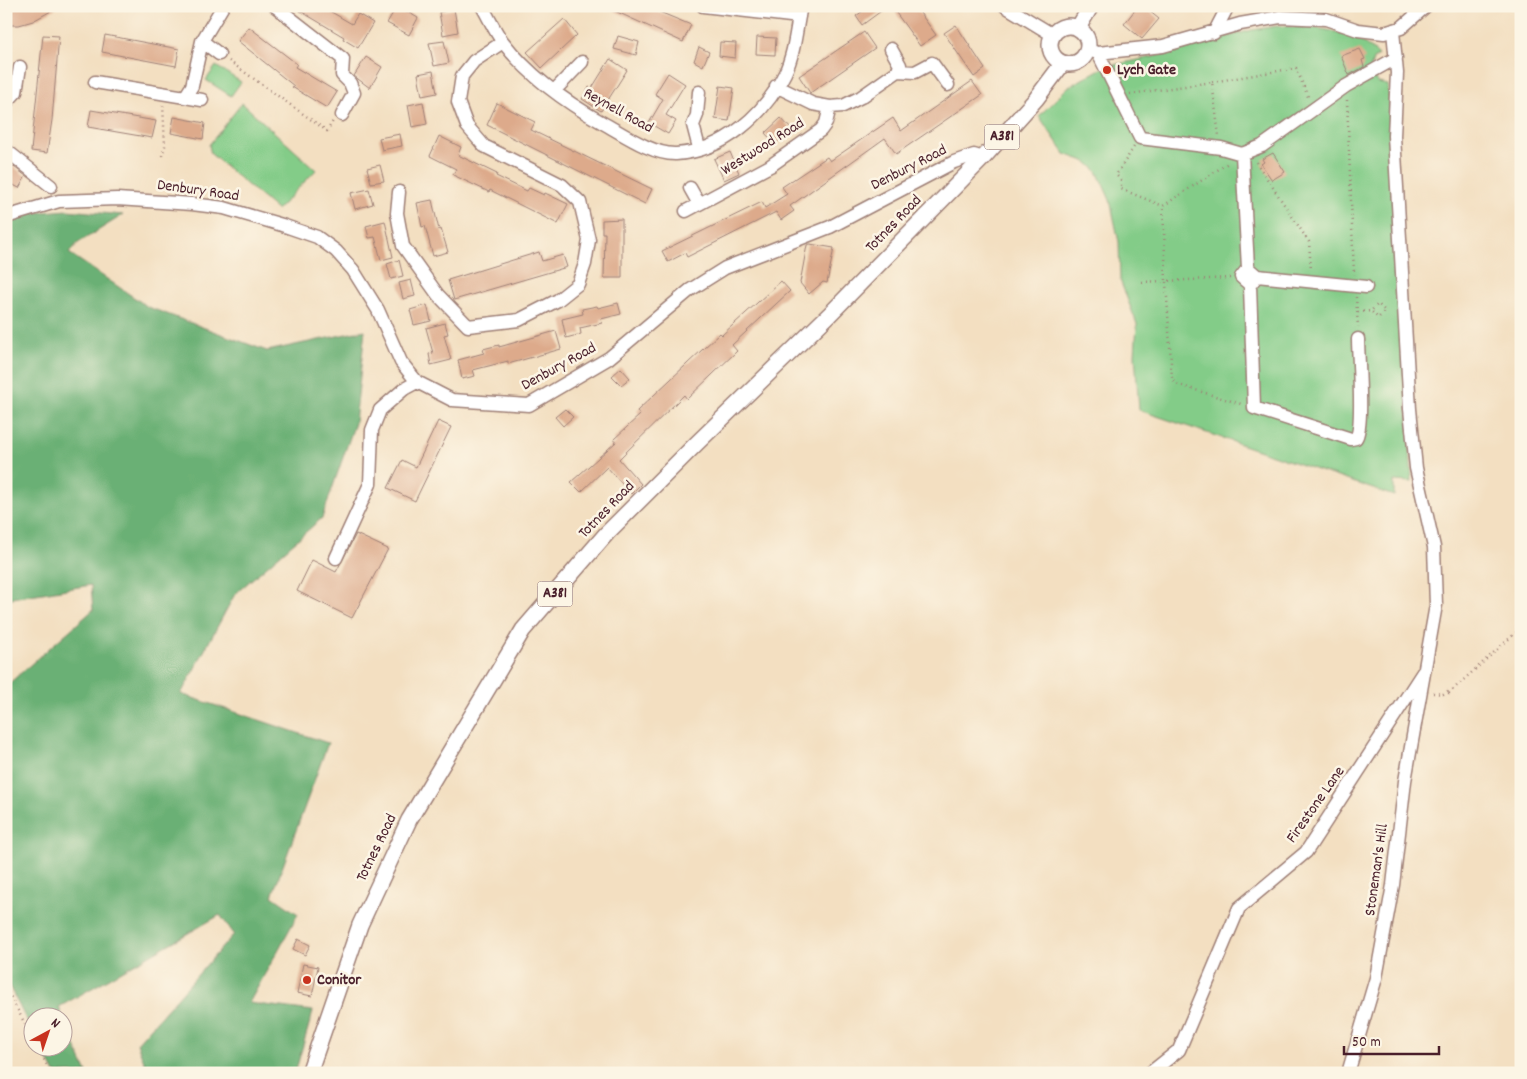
<svg xmlns="http://www.w3.org/2000/svg" width="1527" height="1079" viewBox="0 0 1527 1079" font-family="Dekko,sans-serif">
  <style>
    .green { fill: #83cc88; stroke: #66765a }
    .forest { fill: #6ab074; stroke: #5a6850 }
    .building { fill: #ddaa8b }
    .lines { fill: none; stroke-linecap: round; stroke-linejoin: round }
    .minor-casing { stroke: #9e7f76; stroke-width: 15 }
    .major-casing { stroke: #9e7f76; stroke-width: 18 }
    .path { stroke: #9e7f76; stroke-width: 2.5; stroke-dasharray: 1 4; stroke-linecap: butt }
    .minor { stroke: #fff; stroke-width: 12 }
    .major { stroke: #fff; stroke-width: 15 }
    .poi-dot { fill: #c8321e; stroke: #fcf5e5; stroke-width: 2 }
    .labels { text-anchor: middle; dominant-baseline: central; stroke-width: 5; stroke-linejoin: round; paint-order: stroke }
    .shield { fill: #fcf5e5; stroke: #7f5f63; stroke-width: 1 }
    .shield-label { font-size: 15px; font-weight: bold; fill: #4a1f2b }
    .poi-label { font-size: 16px; font-weight: bold; fill: #4a1f2b; stroke: #fcf5e5; text-anchor: start }
    .street-label { font-size: 16px; fill: #4a1f2b; stroke: #fcf5e5 }
  </style>
  <rect width="100%" height="100%" fill="#fcf5e5"/>
  <filter id="ink" filterUnits="userSpaceOnUse"><feTurbulence type="fractalNoise" baseFrequency=".02" numOctaves="2"/><feDisplacementMap in="SourceGraphic" scale="10" xChannelSelector="R" yChannelSelector="G"/><feConvolveMatrix kernelMatrix="1 2 1 2 8 2 1 2 1" color-interpolation-filters="sRGB"/></filter>
  <filter id="wash" filterUnits="userSpaceOnUse"><feTurbulence type="fractalNoise" baseFrequency=".0096" numOctaves="4" result="noise"/><feDisplacementMap in="SourceGraphic" scale="20" xChannelSelector="R" yChannelSelector="G"/><feGaussianBlur stdDeviation="1.12" result="paint"/><feColorMatrix in="noise" values="0 0 0 0 0 0 0 0 0 0 0 0 0 0 0 0 0 1.4 0 .05"/><feComposite in="paint" operator="in"/></filter>
  <g filter="url(#wash)">
    <rect width="100%" height="100%" fill="#f3dfc1"/>
    <path class="green" d="M1277,26c35,1 77,2 102,30l-6,3 -2,8 7,16 10,2 24,397 -18,-1v15l-255,-86 -4,-55 2,-31 -17,-44 -1,-38 -9,-42 -13,-29 -10,-9 -22,-8 -26,-38 29,-29 36,-20 48,-10 100,-27z
      M216,66l25,16 -10,14 -25,-16z
      M242,103l74,67 -39,40 -66,-56 -2,-9z"/>
    <path class="forest" d="M67,210l56,5 -45,28 -9,10 79,54 119,44 98,-21 -10,93 -33,95 -87,76 -54,100 147,49 -56,153 26,18 -49,89 64,8 -18,62h-147l-11,-30 97,-109 -14,-19 -161,92 3,9h-30v15l-24,-47 -2,-8v-290l87,-76 -2,-25 -85,14v-374l26,-12z
      M62,1017l25,56h-32l-14,-26 21,-1z"/>
    <g id="blocks">
      <path class="building" d="M23,6h37l-27,15 -14,4h-13v-17z
        M292,6h29l31,18 6,-10 15,9 -15,25 -15,-9 1,-2z
        M397,6l21,12 -9,17 -22,-12z
        M604,6h41l46,19 -8,17z
        M870,6h18l-26,19 -6,-9z
        M891,6h24l21,29 -16,11z
        M1138,6h5l16,13 -17,20 -18,-15z
        M454,9l4,23 -15,3 -4,-23z
        M564,19l13,16 -35,33 -15,-16z
        M956,25l29,44 -11,8 -30,-44z
        M249,27l48,37 -2,3 42,25 -10,16 -35,-21 2,-1 -56,-45z
        M864,32l11,16 -65,45 -11,-17z
        M43,35l16,1 -7,84 -5,33 -16,-2z
        M105,35l74,14 -3,17 -74,-14z
        M618,36l21,6 -3,13 -22,-6z
        M757,37l19,1 -1,17 -19,-1z
        M444,41l5,22 -15,3 -5,-23z
        M720,42l16,1 -1,15 -16,-2z
        M699,47l10,5 -6,14 -9,-5z
        M1360,49l5,10 -3,1 2,7 -15,8 -8,-19z
        M366,57l16,10 -12,21 -16,-12z
        M610,59l17,11 -26,41 -19,-12 7,-12 3,1z
        M433,71l4,22 -15,3 -4,-22z
        M668,73l17,11 -19,31 10,6 -8,13 -19,-11 14,-24 -8,-5z
        M972,81l10,14 -86,59 -11,-16 -95,68 4,5 -13,9 -5,-8 -89,45 -2,-4 -17,9 -6,-11 100,-49 3,6 22,-14 -5,-7 45,-30 3,4 63,-43 8,13z
        M720,86l14,2 -5,33 -14,-2z
        M423,102l4,22 -15,3 -4,-22z
        M497,103l38,19 -4,8 121,59 -7,15 -158,-79z
        M91,110l65,11 -4,17 -64,-11z
        M174,117l31,6 -2,16 -32,-6z
        M781,118l10,11 -16,15 -10,-11z
        M400,134l2,12 -20,4 -3,-12z
        M439,136l22,11 -3,8 39,19 -1,2 31,15 2,-3 15,7 1,-2 23,11 -10,20 -68,-34 -1,2 -36,-17 3,-6 -26,-13z
        M730,152l9,21 -15,7 -10,-21z
        M1273,153l12,19 -13,8 -11,-16 3,-2 -2,-3z
        M6,161l20,15 -7,12 -13,-7z
        M380,165l4,16 -13,2 -4,-15z
        M369,189l4,15 -18,5 -4,-16z
        M432,200l7,30 2,-1 7,23 -15,4 -8,-30 -3,1 -5,-24z
        M622,219v59h-18l1,-45h-3v-13z
        M385,221l8,36 -12,3 -6,-23 -6,1 -3,-12z
        M810,244l24,4 -7,35 -4,-1 -14,12 -9,-11 7,-38z
        M539,252l3,9 21,-6 4,12 -113,33 -6,-20z
        M399,260l4,16 -12,3 -4,-15z
        M411,280l4,16 -12,3 -4,-16z
        M781,281l9,10 -58,54 5,6 -50,48 -3,-4 -65,64 22,25 -10,10 -24,-27 -26,25 -10,-10 45,-40 -2,-3 26,-24 -3,-4 83,-78 2,2z
        M618,303l3,11 -20,5 1,4 -22,5 1,6 -15,4 -4,-19 21,-5 -1,-5 15,-3 1,2z
        M427,305l4,16 -17,4 -4,-15z
        M445,323l3,11 -4,1 7,25 -20,5 -2,-11 4,-1 -7,-25z
        M556,331l5,18 -53,15v-3l-35,9 2,6 -13,3 -4,-19 26,-7 -1,-4 16,-4v2z
        M621,368l9,10 -9,7 -9,-9z
        M565,409l8,8 -10,9 -8,-9z
        M438,421l13,6 -36,74 -27,-13 14,-28 14,7z
        M356,534l32,15 -36,69 -55,-27 15,-31 24,12z
        M298,939l12,6 -5,10 -12,-6z
        M303,964l15,3 -6,29 -15,-3z"/>
    </g>
  </g>
  <g filter="url(#ink)">
    <use href="#blocks" fill-opacity="0" stroke="#9e7f76" stroke-width="1"/>
    <g class="lines">
      <g class="minor-casing">
        <path id="minor" d="M275,6l68,53 -1,16 8,8 4,10 -12,22
          M482,6c7,12 13,26 21,36 26,34 64,61 100,81 20,11 50,32 73,31 48,-3 89,-40 109,-81 10,-21 11,-44 16,-67
          M703,6l96,11
          M1005,6l48,29
          M1214,33l14,-27
          M202,41l17,13
          M891,49l9,16 -2,6
          M1087,50l11,3 65,-7 77,-22 40,-7 46,2 32,11 26,3 17,-5 25,-22
          M1098,53l42,85 81,10 21,6
          M95,82l90,15
          M554,91l28,-29
          M699,92l-2,23 -4,10 6,23
          M202,100l-17,-3 7,-11 10,-45 21,-35
          M6,103l10,-11 4,-25
          M830,107l13,-1 18,-9 37,-26 17,1 17,-9 16,22
          M6,150l45,36
          M690,188l9,16
          M399,192l-2,21 6,33 35,49 30,31 51,-6 39,-20 20,-16 7,-20 4,-24 -9,-38 -18,-17 -78,-39 -17,-20 -9,-24 4,-26 12,-15 29,-19
          M686,211l84,-45 51,-36 5,-7 4,-16 -17,-3 -37,-18
          M6,217l53,-16 58,-2 75,5 32,4 58,17 35,12 19,14 17,19 25,40 23,52 16,20 35,18 77,5 80,-47 81,-68 35,-22 105,-41 124,-65 20,-7 9,3
          M1248,268l9,8 -7,9 -9,-8 7,-9 -6,-114 20,-8 84,-60 50,-28
          M1257,276l109,11
          M1250,285l4,123 97,31 5,-1c8,-11 2,-81 2,-99
          M336,558l34,-74 2,-54 8,-20 24,-21 13,-7
          M1150,1073l29,-23 60,-142 67,-56 117,-180
          M1348,1073l28,-95 17,-93 12,-104 31,-176 -2,-58 -18,-79 -6,-59 -16,-273 3,-63 -4,-42"/>
      </g>
      <g class="major-casing">
        <path id="major" d="M1050 45a19 19 0 1 1 38 0a19 19 0 1 1-38 0Z
          M1078,28l13,-22
          M309,1073l51,-148 49,-105 114,-190 84,-97 89,-89 133,-129 154,-157 53,-59 27,-36"/>
      </g>
      <path class="path" d="M229,61l98,70 6,-10
        M1212,82l84,-14 13,31
        M1130,94l82,-12 7,54
        M1347,100l7,175
        M1134,147l-18,28 5,5v9l42,17 65,-43
        M162,156l3,-10 -2,-42
        M1256,162l53,80 2,28
        M1230,278l-64,3 6,98 4,5 65,20
        M1142,282l24,-1 -3,-75
        M1356,297l2,30
        M1358,312l13,-1 7,-7 7,7 -7,7 -7,-7
        M1433,693l10,1 6,-4v3l72,-65
        M6,988l26,49
        M37,1046l14,27"/>
      <use href="#minor" class="minor"/>
      <use href="#major" class="major"/>
    </g>
  </g>
  <g class="poi-dot">
    <circle cx="1107" cy="70" r="5"/>
    <circle cx="307" cy="980" r="5"/>
  </g>
  <g class="labels">
    <g class="shield">
      <rect x="984.5" y="124.5" width="35" height="25" rx="4"/>
      <rect x="537.5" y="581.5" width="35" height="25" rx="4"/>
    </g>
    <g class="shield-label">
      <text x="1002" y="137">A381</text>
      <text x="555" y="594">A381</text>
    </g>
    <g class="poi-label">
      <text x="1117" y="70">Lych Gate</text>
      <text x="317" y="980">Conitor</text>
    </g>
    <g class="street-label">
      <text transform="translate(618 111) rotate(29)">Reynell Road</text>
      <text transform="translate(763 147) rotate(-32)">Westwood Road</text>
      <text transform="translate(909 168) rotate(-27)">Denbury Road</text>
      <text transform="translate(198 191) rotate(8)">Denbury Road</text>
      <text transform="translate(894 224) rotate(-46)">Totnes Road</text>
      <text transform="translate(559 367) rotate(-29)">Denbury Road</text>
      <text transform="translate(607 510) rotate(-46)">Totnes Road</text>
      <text transform="translate(1316 805) rotate(-55)">Firestone Lane</text>
      <text transform="translate(377 848) rotate(-64)">Totnes Road</text>
      <text transform="translate(1377 870) rotate(-82)">Stoneman's Hill</text>
    </g>
  </g>
  <rect width="1527" height="1079" fill="none" stroke="#fcf5e5" stroke-width="25"/>
  <g transform="translate(48 1032) rotate(40)"><circle r="24" fill="#fcf5e5" stroke="#b59f9b"/>
  <path d="M0-4L9 19L0 12L-9 19Z" fill="#c8321e"/>
  <text y="-8" font-size="14" font-weight="bold" text-anchor="middle" fill="#4a1f2b">N</text>
  </g>
  <path d="M1344 1046v8h95v-8" fill="none" stroke="#4a1f2b" stroke-width="2.5"/>
  <text x="1352" y="1046" font-size="15" fill="#4a1f2b" stroke="#fcf5e5" stroke-width="4" paint-order="stroke">50 m</text>
</svg>
